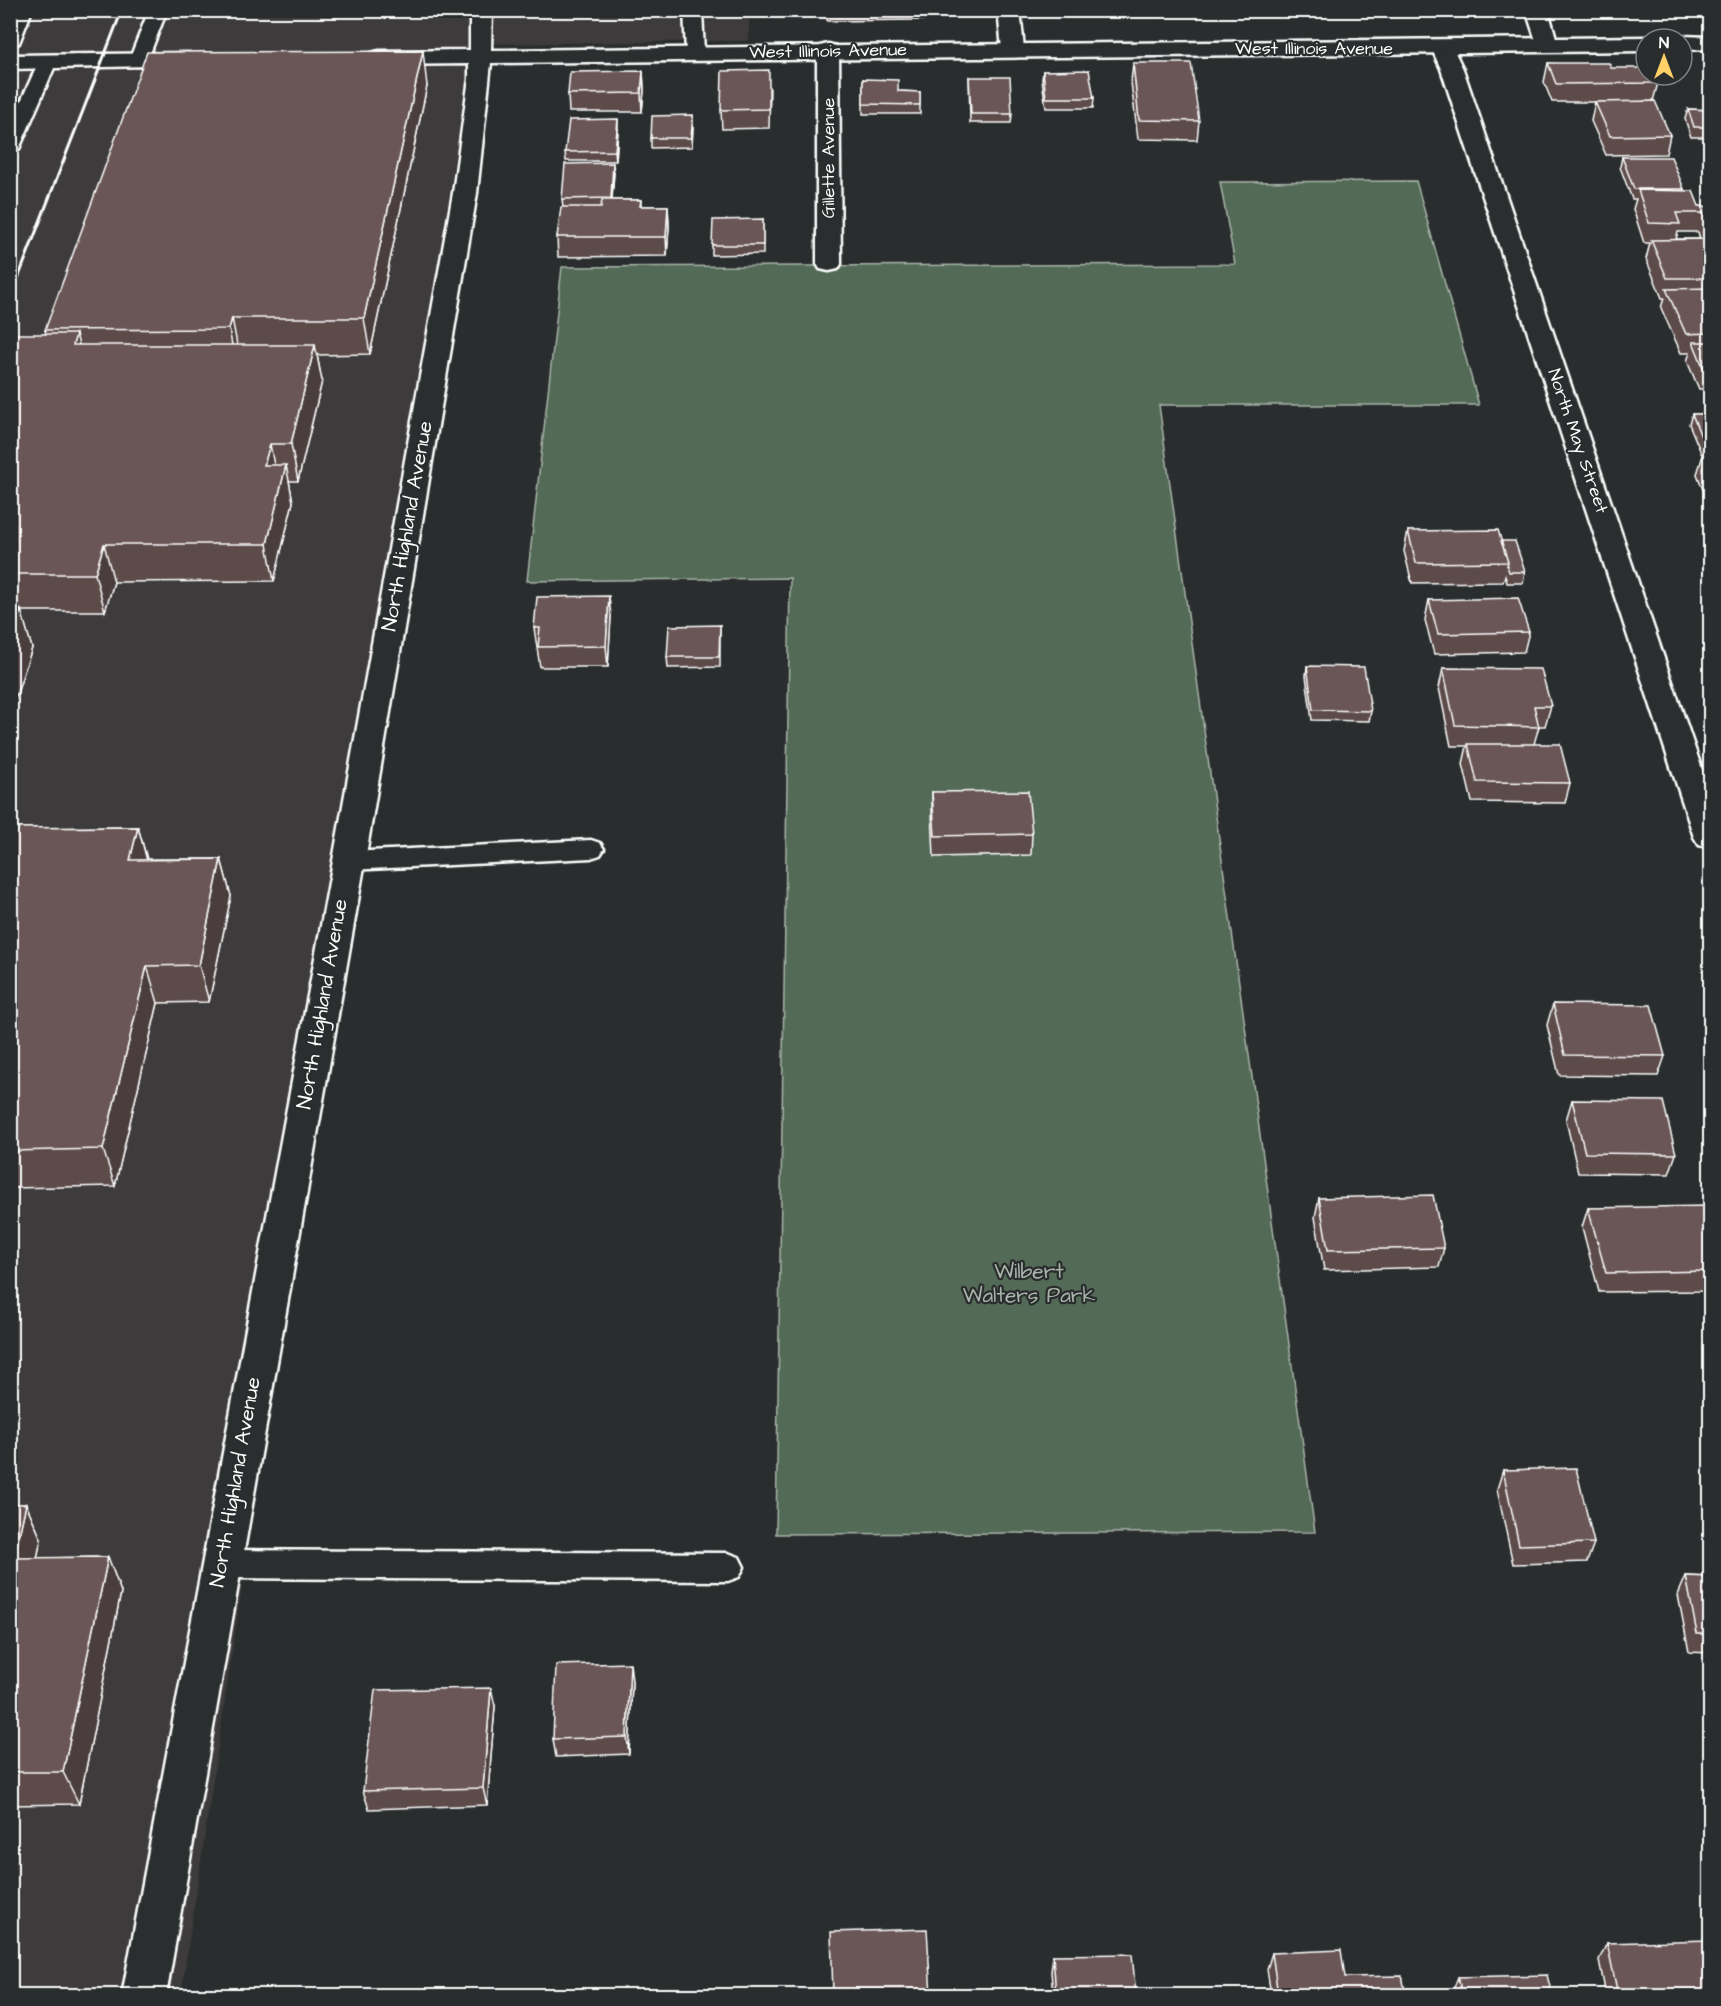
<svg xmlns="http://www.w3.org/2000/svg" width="1721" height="2006" viewBox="0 0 1721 2006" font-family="'Architects Daughter',sans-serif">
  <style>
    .built { fill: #3d3a3a }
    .green { fill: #536b57; stroke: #a9b5ab; stroke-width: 1.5 }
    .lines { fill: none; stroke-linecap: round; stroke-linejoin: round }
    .lane-casing { stroke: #fff; stroke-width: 5 }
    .street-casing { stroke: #fff; stroke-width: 5 }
    .secondary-casing { stroke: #fff; stroke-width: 5 }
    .lane { fill: #2a2d2e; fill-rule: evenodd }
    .street { fill: #2a2d2e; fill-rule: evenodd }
    .secondary { fill: #2a2d2e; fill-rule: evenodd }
    .rail { stroke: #fff; stroke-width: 3 }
    .wall { fill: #5b4b4a; stroke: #fff; stroke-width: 1.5; fill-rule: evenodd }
    .shaded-wall { fill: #4a3d3c; stroke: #fff; stroke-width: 1.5 }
    .building { fill: #6a5756; stroke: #fff; stroke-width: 1.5 }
    .labels { text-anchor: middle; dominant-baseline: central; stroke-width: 4.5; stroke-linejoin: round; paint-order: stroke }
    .far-street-label { font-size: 18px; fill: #fff; stroke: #2a2d2e }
    .street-label { font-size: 21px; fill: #fff; stroke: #2a2d2e }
    .park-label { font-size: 21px; fill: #a9b5ab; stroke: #2a2d2e }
  </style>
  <rect width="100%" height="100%" fill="#2a2d2e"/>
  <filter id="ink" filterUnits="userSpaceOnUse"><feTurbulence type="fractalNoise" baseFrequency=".0167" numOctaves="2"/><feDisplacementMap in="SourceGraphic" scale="12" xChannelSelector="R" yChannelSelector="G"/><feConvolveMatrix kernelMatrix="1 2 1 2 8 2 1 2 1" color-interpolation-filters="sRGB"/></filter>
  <g filter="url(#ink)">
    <path class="built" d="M11,11h738v30l-277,3 -291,1951h-170z"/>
    <path class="green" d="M1416,181l63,224h-320l156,1127 -539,2 14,-956 -263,3 35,-314 673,-3 -15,-82z"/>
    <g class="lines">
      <g class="lane-casing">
        <path id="lane" d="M14,10h18l-13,33 -9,5v-29z
          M149,10h18l-20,51 -9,5 -6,-1 -3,-4z
          M684,10h18l2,43 -3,4 -6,1 -9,-5z
          M48,56l9,5 -38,88 -9,6v-29l29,-65z
          M591,840l9,3 4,6 -4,6 -9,3 -242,12 -9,-3 -4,-6 4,-6 9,-3z
          M220,1550l508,3 11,4 5,10 -5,10 -11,4 -508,-3 -11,-4 -5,-10 5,-10z"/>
      </g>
      <g class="street-casing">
        <path id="street" d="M998,10h22l4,39 -3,5h-16l-3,-5z
          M1526,10h22l10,35 -3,5h-16z
          M1442,40l8,2 13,27 247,724v55l-11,-3 -5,-8 -253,-768 -10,-22 3,-5z
          M828,44l8,2 3,5 2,213 -3,5 -9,2 -9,-2 -3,-5v-213l3,-5z"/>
      </g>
      <g class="secondary-casing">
        <path id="secondary" d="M470,10h22l-1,40 1155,-13 6,2h-6v12l-1155,12 -14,130 -112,668 -199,1135h-44l211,-1135 120,-668 16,-115v-14l-90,1 -8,-2 -3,-5 3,-5 8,-2 91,-1z
          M1682,36l28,1v12l-28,1v-11h-8z
          M189,53l8,2 3,5 -3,5 -187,4v-14z"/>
      </g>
      <use href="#lane" class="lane"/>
      <use href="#street" class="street"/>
      <use href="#secondary" class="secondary"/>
      <path class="rail" d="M10,299l112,-289"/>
    </g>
    <path class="wall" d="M827,10h96v10l-96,1z
      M1079,10h77l-1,7 -75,-1z
      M1133,63l66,58 -2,19 -59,-1 -7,-57z
      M1548,63l63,5 47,15 -5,18 17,34 -4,19 -60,1 -15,-34 4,-19h20h-63l-8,-20z
      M643,71l1,19 -2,22h-73l-1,-18z
      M1043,71l51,27 -1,10h-47l-4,-28z
      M969,77l43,37 -1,9h-41z
      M863,79l35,12 22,1v22h-57z
      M427,86l-57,268 -53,1 5,26 -24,100h-9l4,21 -19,79 -160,1 -9,29h-84l11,37 -22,66v-368l36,-12 -1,-4z
      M770,89l-1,39 -47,1 -1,-19z
      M1688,109l22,1v27h-19l-6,-18z
      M693,125l-1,22 -41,1v-10z
      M618,129l-2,32h-50l-1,-9z
      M1622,157l62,32v2l15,15 11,1v182h-11l-12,-28 3,-8h-9l-20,-45 3,-10h-2l-16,-39 4,-16h-6l-11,-34 3,-10h-4l-12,-32zM1678,232h20l2,7h-24z
      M614,173l-2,27h29v6h27l1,20 -2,30 -109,1 -1,-20 6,-30 -1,-8z
      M763,219v35l-51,1v-10z
      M1692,414h18v78h-6l-7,-18 6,-19h-1l-13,-31z
      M1408,531l93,10 24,31 -2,11h-16l-2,-7 -2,6 -91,1 -8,-32z
      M1429,600l100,32 -5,20 -90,2 -9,-34z
      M611,616l-3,51h-68l-6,-39z
      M720,625v42l-52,1 -1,-11z
      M1307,666l64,45 -2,10 -57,-1 -6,-44z
      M1443,668l108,38 -6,20h-6l-5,18 36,39 -5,20 -93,-1 -9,-38 4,-18h-16l-12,-58z
      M932,792l100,42 -1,21 -97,2 -2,-44z
      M138,827l9,32h74l10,37 -22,106 -51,1 -43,183 -105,2v-360z
      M1553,1004l112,52 -7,20 -99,-1 -12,-50z
      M1572,1100l104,54 -7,20 -91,-1 -12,-53z
      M1319,1198l125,50 -5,19 -115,3 -9,-53z
      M1588,1208l122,7v76l-111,1 -17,-65z
      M1503,1470l91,73 -7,19 -74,2 -16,-75z
      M10,1504h16l15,35 -4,19 71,-1 13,35 -42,212 -69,1z
      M1686,1576l24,1v76l-21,-1 -11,-57z
      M632,1681l-3,73 -73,3 -3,-18z
      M495,1706l-8,99 -118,4 -6,-18z
      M1607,1943l103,52h-104l-7,-35z
      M1272,1953l73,24 61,18h-135l-4,-26z
      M1053,1955l83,40h-83l-2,-23z
      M1458,1977l94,18h-100v-2z"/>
    <path class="shaded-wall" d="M423,51l4,35 -57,268 -6,-36z
      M643,71l1,19 -2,22 -1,-19z
      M693,115v10l-1,22 -1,-9z
      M618,119v10l-2,32 -1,-10z
      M613,163l1,10 -3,34v-9z
      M668,206l1,20 -2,30 -1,-19z
      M232,318l7,37 -3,11 -7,-37z
      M76,334l10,36 -13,-25z
      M315,345l7,36 -24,100 -7,-37z
      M270,444l7,37 -13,-16z
      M286,465l7,37 -19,79 -7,-37z
      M104,544l10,38 -9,29 -10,-37z
      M609,596l2,20 -3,51 -2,-21z
      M21,610l11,38 -22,66v-72z
      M138,827l10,37 -18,-4z
      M221,859l10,37 -22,106 -10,-37z
      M147,966l11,37 -43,183 -12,-37z
      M26,1504l15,35 -11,54 -16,-35z
      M108,1557l13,35 -42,212 -16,-32z
      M630,1663l2,18 -3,73 -2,-17z
      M491,1688l4,18 -8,99 -4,-17z"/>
    <path class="building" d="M423,51l-59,267h-132l-3,11 -184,1 102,-278z
      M1133,63h58l8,58 -60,-1z
      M1548,63h61l2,5h35v7h8l4,8 -102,1z
      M769,70v39l-48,1 1,-39z
      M1089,70l5,28h-48l-3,-27z
      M643,71l-2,22 -73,1 2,-22z
      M969,77h41l2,37h-41z
      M863,79l35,1v11l22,1v13l-57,-1z
      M1655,101l15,34 -60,1 -15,-34z
      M1688,109l22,1v17h-16z
      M693,115l-2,23h-40l1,-22z
      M618,119l-3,32 -50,1 4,-32z
      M1622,157h49l13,32h-50z
      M613,163l-2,35 -49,1 3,-35z
      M1638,190l55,1 6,15 11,1v19h-2l-5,-13h-27l4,11 -31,-1z
      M602,200h39l-1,6h28l-2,31h-109l4,-30h40z
      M763,219v26h-51l1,-25z
      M1710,239v39h-43l-16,-38z
      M1710,288v45l-24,1 -20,-45z
      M15,334h61l-3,11h242l-24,99h-21l-6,21h22l-19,79h-163l-9,30h-85v-228z
      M1693,342h17v27h-6z
      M1692,414h18v30h-6z
      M1703,454h7v18z
      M1498,530l10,32 -92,1 -8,-32z
      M1501,541h14l10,31h-16l-2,-7 1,-3z
      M609,596l-3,50 -68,1 2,-19h-6l3,-31z
      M1518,598l11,34 -91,2 -9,-34z
      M10,610h11l-11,32z
      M720,625l-1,32h-52l2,-31z
      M1307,666l57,1 7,44 -58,-1z
      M1443,668l98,1 10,37h-17l5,21 -84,-2z
      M1468,744h92l10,39 -93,-1z
      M1028,791l4,43 -97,2 -3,-44z
      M138,827l-8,33 91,-1 -22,106 -52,1 -44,183 -93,2v-323z
      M1553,1004l98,1 14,51 -100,-1z
      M1572,1100l91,1 13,53 -91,-1z
      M1433,1195l11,53 -116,2 -9,-52z
      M1708,1206l2,9v56l-104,2 -18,-65z
      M1576,1468l18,75 -75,2 -16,-75z
      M10,1504h16l-12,54 94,-1 -45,215h-53z
      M1686,1576l24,1v57h-13z
      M630,1663l-3,74 -74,2 3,-74z
      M491,1688l-8,100 -120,3 12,-101z
      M927,1929l4,66h-98l-2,-63z
      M1710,1940v55h-92l-11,-52z
      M1341,1950l4,27 57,-1 4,19h-128l-6,-42z
      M1132,1954l4,41h-80l-3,-40z
      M1547,1975l5,20h-90l-4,-18z"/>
  </g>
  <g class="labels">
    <g class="far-street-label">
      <text x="1314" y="48">West Illinois Avenue</text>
      <text transform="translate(828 51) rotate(-1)">West Illinois Avenue</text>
      <text transform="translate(828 158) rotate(-90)">Gillette Avenue</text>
      <text transform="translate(1578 441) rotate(71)">North May Street</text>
    </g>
    <g class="street-label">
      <text transform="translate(407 526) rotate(-80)">North Highland Avenue</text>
      <text transform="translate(322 1004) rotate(-80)">North Highland Avenue</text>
      <text transform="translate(235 1482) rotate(-80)">North Highland Avenue</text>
    </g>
    <g class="park-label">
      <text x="1029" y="1271">Wilbert<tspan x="1029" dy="24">Walters Park</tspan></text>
    </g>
  </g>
  <rect width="1721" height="2006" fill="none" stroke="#2a2d2e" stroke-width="36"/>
  <rect x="18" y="18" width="1685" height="1970" fill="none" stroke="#fff" stroke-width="2" filter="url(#ink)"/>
  <g transform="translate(1664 57)"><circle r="28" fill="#2a2d2e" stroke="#7f8182" stroke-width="1.5"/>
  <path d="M0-4.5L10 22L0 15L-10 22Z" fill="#ffd166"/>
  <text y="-9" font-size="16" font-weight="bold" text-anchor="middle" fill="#ffffff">N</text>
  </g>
</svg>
